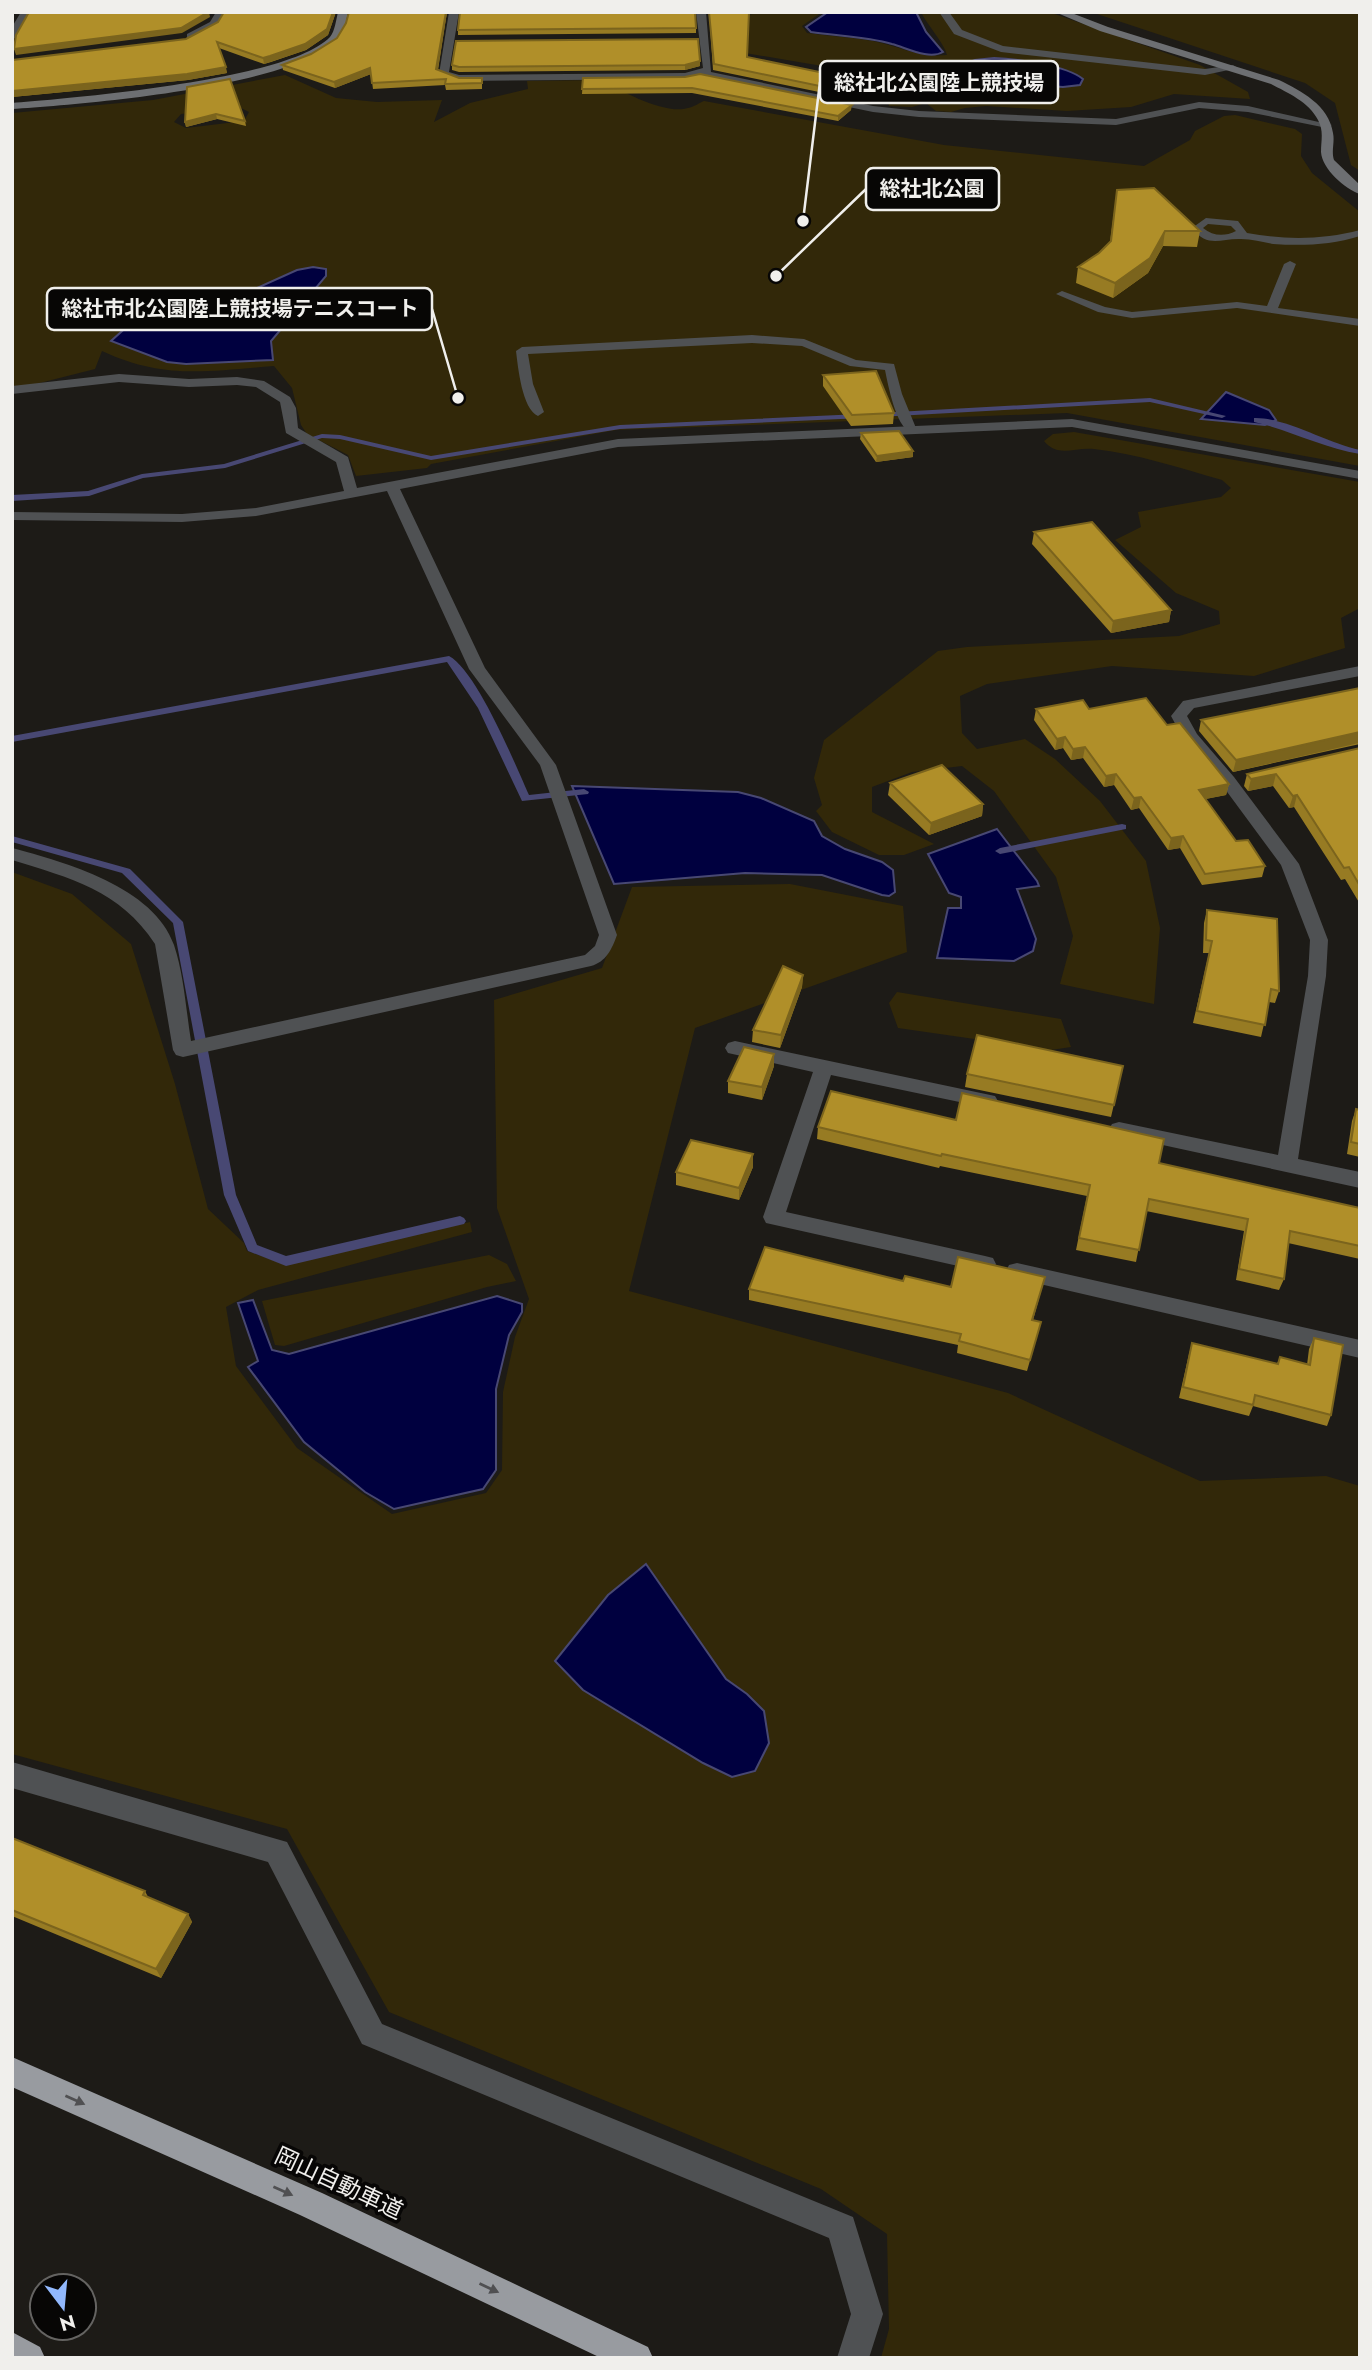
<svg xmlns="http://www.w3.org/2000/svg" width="1372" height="2370" viewBox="0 0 1372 2370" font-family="Jost,'Noto Sans JP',sans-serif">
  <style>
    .green { fill: #322809; fill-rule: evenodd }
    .water { fill: #00003f; stroke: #484873; stroke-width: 2 }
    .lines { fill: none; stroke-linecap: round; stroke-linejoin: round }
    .stream { fill: #484873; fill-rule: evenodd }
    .lane { fill: #4f5153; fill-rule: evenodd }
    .street { fill: #4f5153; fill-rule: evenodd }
    .secondary { fill: #6d6f72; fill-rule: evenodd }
    .highway { fill: #989ba0; fill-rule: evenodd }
    .wall { fill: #977b23 }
    .shaded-wall { fill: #7b641d }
    .building { fill: #b08f29; stroke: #7b641d; stroke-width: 2 }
    .oneway { fill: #505052 }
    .labels { text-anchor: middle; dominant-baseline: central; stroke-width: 7; stroke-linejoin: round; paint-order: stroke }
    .near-street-label { font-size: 23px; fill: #f0efec; stroke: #070605 }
    .leader { fill: none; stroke: #f0efec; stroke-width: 2.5 }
    .callout-dot { fill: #f0efec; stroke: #070605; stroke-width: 2.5 }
    .callout { fill: #070605; stroke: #f0efec; stroke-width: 2.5 }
    .callout-label { font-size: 21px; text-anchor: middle; font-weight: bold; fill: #f0efec }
  </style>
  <rect width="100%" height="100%" fill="#1d1b17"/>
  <path class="green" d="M764,12h58l-20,14 5,7c22,3 44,4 66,8 26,5 45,17 74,14 -3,-12 -19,-29 -26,-43h128l151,53 48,27 2,7 -76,-5 -43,13 -64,4 -81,-5 -21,2 -14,4 -15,-1 -10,-8 -14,4 -23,-1 -4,-20 -10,-11 -159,-27 25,-32z
    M1091,12h269v159l-9,-6 -16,-62 -30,-20z
    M285,75l51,23 41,4 65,-2 -8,22 36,-19 58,-14 -1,-8 78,-1c17,13 62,35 83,28 6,-1 11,-5 16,-7l240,44 200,21 46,-26 5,-9 29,-15 11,-1 60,14 7,5 -1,22 11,17 48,39v254l-293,-53 -451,17 -185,34 -4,4 -71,8 -8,-21 -41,-21 -6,-9 -9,-37 -18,-22c-67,5 -110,14 -172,-15l-7,18 -83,21v-277l141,-13zM239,107l10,5 -5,9 -58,7 -12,-6 7,-8z
    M1074,432l286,50v126l-19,10 4,30 -91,28 -142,-10 -125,18 -27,12 2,37 15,16 48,-10 30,20 45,42 46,60 14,67 -6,76 -94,-20 13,-48 -17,-59 -62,-86 -32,-25 -50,6 -40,15v25l62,32 -30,11h-25l-47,-23 -16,-21 6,-6 -8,-27 10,-38 114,-89 29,-4 212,-11 41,-12 -1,-13 -43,-18 -61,-53 26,-13 -3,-15 83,-15 10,-9 -9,-8c-42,-12 -84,-26 -128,-31 -20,-2 -36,9 -50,-8l9,-7z
    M12,872l60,22 59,50 44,140 33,125 36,34 3,8 37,13 186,-42 2,10 -214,58 -32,17 10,59 61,82 95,66 94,-21 16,-23 1,-78 12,-55 14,-38 -32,-91 -3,-208 108,-32 30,-81 158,-3 113,22 4,46 -212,76 -66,263 379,102 192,88 126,-5 34,10v872h-479l8,-29 -2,-95 -66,-45 -432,-177 -102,-183 -275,-75zM646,1564l80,115 -118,-84z
    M897,992l164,27 10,28 -20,3 -153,-22 -9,-25z
    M489,1255l18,9 9,17 -29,6 -203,59 -9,-1 -13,-44z"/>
  <path class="water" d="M828,12h88l10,20 17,20c-14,8 -36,-4 -51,-8 -26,-8 -55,-8 -81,-12l-5,-5z
    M994,58c22,1 72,7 89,21l-3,6 -17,2 -61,-4 -28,4 -8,-1 -26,-13 35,-13z
    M313,267l13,2v7l-55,65 2,19 -87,4 -19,-2 -56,-21 19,-17 37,-5 59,-17 71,-32z
    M1226,392l43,18 7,10 -11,5 -64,-6z
    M572,786l166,6 23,6 53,23 8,15 23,13 37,13 11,8 2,22 -6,4 -7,-1 -60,-20 -77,-2 -131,11z
    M997,829l40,52 2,5 -22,3 19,50 -3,12 -19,10 -77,-3 11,-50h13v-11l-12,-4 -21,-39z
    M497,1296l25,8v8l-13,23 -13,54v81l-13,19 -89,20 -29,-17 -61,-50 -56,-75 10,-6 -20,-58 15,-3 19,50 17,4z
    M646,1564l80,115 21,15 17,17 5,32 -14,28 -23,6 -29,-14 -120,-73 -28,-29 53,-66z"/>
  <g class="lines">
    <path class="stream" d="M1150,398l76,18 -4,2 -72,-16 -272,15 -4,-2 4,-2z
      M860,414l4,2 -1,2 -243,11 -189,31 -91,-21 -18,-1 -97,30 -82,10 -54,18 -77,5v-6l76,-4 54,-17 82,-10 98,-30 18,1 91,21 189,-31z
      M1254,418c31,-1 73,25 106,32v4c-37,-6 -70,-24 -106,-32z
      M449,656c28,15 66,108 80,139l55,-6 5,3 -1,2 -66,7 -44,-93 -31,-46 -435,80v-6z
      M1122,824l4,1v4l-126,25 -5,-3 5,-3z
      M12,836l118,33 53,53 53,273 21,50 29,11 174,-40 4,2 2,3 -2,3 -178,42 -38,-15 -24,-56 -51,-272 -51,-50 -110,-31z"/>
    <path class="lane" d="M1206,218l32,3 9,12c38,7 75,7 113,-3v6c-29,9 -57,10 -87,8 -10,-2 -21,-5 -32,-5 -20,-1 -33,10 -49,-11zM1208,224l23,2 5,5c-12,6 -23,5 -33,-3z
      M1290,261l6,3 -18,44 82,11v7l-123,-18 -105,10 -34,-6 -42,-18 6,-3 43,16 27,5 105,-10 30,4 17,-42z
      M752,335l52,4 52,21 38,4 8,30 14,34 -6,4c-14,-6 -22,-47 -25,-62l-35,-4 -48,-20 -50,-3 -224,11 5,30 11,28 -6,4c-16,-7 -20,-49 -22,-65l6,-4z"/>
    <path class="street" d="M21,12h10l-15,26 -4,1v-12z
      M216,12h10c-8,14 -22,27 -39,26v-4l23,-12z
      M449,12h10l-10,60 10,3 226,-2 18,-5 -7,-56h10l5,60 162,34 46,5 197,8 83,-17 49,4 84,19 -5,3 -79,-16 -49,-4 -83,17 -197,-8 -46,-5 -173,-36 -15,3 -226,2 -20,-7z
      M939,12h10l13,18 41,16 202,23 28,-4 5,3 -33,7 -204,-23 -47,-18z
      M119,374l70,5 48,-2 27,4 26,16 6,11 2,20 50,29 9,31 261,-49 454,-20 288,52v8l-288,-52 -454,20 -218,42 85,179 71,97 61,170c-5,14 -11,27 -26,31l-408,91 -7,-2 -3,-5 -18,-106c-35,-54 -85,-66 -143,-84v-12c53,14 142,39 162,97 10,30 12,65 17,96l394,-86 10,-9 4,-11 -59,-170 -71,-96 -82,-178 -131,25 -74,6 -170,-2v-8l170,2 74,-6 88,-17 -8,-29 -50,-29 -6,-31 -24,-15 -19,-2 -48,2 -70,-5 -107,12v-8z
      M1360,666v10l-166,32 -7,8 10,18 37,43 65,87 29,76 -2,36 -28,183 62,13v16l-248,-54 -3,-5 3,-5 7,-2 159,33 30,-179 2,-36 -29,-75 -59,-80 -38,-45 -13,-24 12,-15z
      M735,1041l260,55 3,5 -3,5 -7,2 -157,-33 -45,137 199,44 8,2 3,6 -3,6 -8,2 -219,-49 -3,-6 50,-145 -85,-19 -3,-5 3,-5z
      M1017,1263l343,77v18l-351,-81 -3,-6 3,-6z
      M12,1762l275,80 95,182 471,193 30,97 -14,44h-32l14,-44 -22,-76 -467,-194 -94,-182 -256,-74z"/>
    <path class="secondary" d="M338,12h10c-2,10 -4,23 -12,30 -53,46 -250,62 -324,67v-6c64,-5 277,-23 318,-66 5,-6 6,-17 8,-25z
      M1055,12h14l39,15 171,53c22,11 50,25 54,53 2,9 -2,18 1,27l26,25v9c-15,-5 -38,-25 -39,-42 0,-12 3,-21 -3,-32 -9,-18 -30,-27 -47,-36l-171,-53z"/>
    <path class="highway" d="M12,2057l310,136 326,154 5,11h-52l-301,-143 -288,-128z
      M12,2332l28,15 5,11h-33z"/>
  </g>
  <path class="wall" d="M224,12h112l-8,23 -22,15 -35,12 -7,2 -45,-16 8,25 -39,7 -176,17v-29l174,-29 32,-17z
    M447,12l-9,58 21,8h23v11l-36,1 -1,-5 -72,4 -2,-15 -36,14 -52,-18 -1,-5 29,-11 26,-16 9,-15z
    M709,12l38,45 82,21 46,8 -1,6 -11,9 -150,-31z
    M696,28v5l-238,2v-5z
    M456,41l244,25 -15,4 -226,2 -7,-2v-5z
    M685,77l166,33 -13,11 -146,-28 -110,1 1,-16z
    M187,87l58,34 1,5 -29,-7 -31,8 -1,-5z
    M1117,190l83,41 -3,16 -34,-1 -15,27 -35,25 -37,-15 2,-16 21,-14 11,-11z
    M823,375l71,38 -1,11 -42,2 -28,-40z
    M861,433l52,24 -37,5 -16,-23z
    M1034,532l137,78 -2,12 -58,11 -79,-89z
    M1360,685v59l-127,28 -34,-41 2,-11 158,-31z
    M1036,709h53l78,16 62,59 -3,11 -21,4 31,42 29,25 -3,11 -60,8 -22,-37 -12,2 -29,-42 -8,2 -17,-25 -10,2 -21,-29 -12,2 -8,-12 -8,2 -21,-30z
    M1360,748v156l-15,-25 -4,1 -47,-73 -5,1 -16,-22 -25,5 -4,-5 3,-12z
    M890,783l93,21 -1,12 -53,19 -41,-40z
    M1207,910l72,81 -4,12 -6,-1 -8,35 -68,-14 16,-70h-6l1,-30z
    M803,975l-1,12 -22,61 -28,-6 1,-12z
    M774,1066l-12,34 -34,-7v-12z
    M1123,1066l-12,51 -146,-30 2,-13z
    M1356,1109l4,1v47l-13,-3 5,-33z
    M956,1120l203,43 201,45v51l-72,-16 -4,36 -5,11 -43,-10 8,-49 -98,-20 -10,51 -60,-12 11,-54 -147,-30 -1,2 -122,-29 1,-12z
    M753,1167l-14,33 -63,-15v-13z
    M1045,1277l-12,43 8,2 -14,49 -70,-18 1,-8 -209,-45v-11l154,-8 48,6z
    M1314,1338l17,77 -4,11 -74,-20 -4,10 -70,-18 10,-44 3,-11 85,21 3,-7 27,8 2,-16z
    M12,1838l133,53 3,6 40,17 4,8 -31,56 -149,-62z"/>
  <path class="shaded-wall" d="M209,12l1,5 -28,16 -166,22 -2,-6z
    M333,12h3l-8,23 -22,15 -42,14 -1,-6z
    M446,12h1l-10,63 -1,-6z
    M700,61v5l-15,4v-5z
    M226,67l1,6 -39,7 -176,17v-6z
    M370,68l1,6 -36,14 -1,-6z
    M875,86l-1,6 -11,9v-6z
    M852,105l-1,5 -13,11v-5z
    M216,114l1,5 -31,8 -1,-5z
    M1165,231l-2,15 -15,27 -35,25 2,-15z
    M913,451v6l-37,5 1,-6z
    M1171,610l-2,12 -58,11 2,-12z
    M1360,732l-1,11 -126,29 3,-12z
    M1065,737l-2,11 -8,2 2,-11z
    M1085,747l-2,11 -12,2 2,-11z
    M1116,774l-2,11 -10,2 2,-11z
    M1276,774l-3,12 -25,5 3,-12z
    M1229,784l-3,11 -30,6 3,-11z
    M1297,795l-3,12 -5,1 4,-12z
    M1141,797l-2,11 -8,2 3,-12z
    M983,804l-1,12 -53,19 2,-12z
    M1183,836l-3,12 -12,2 3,-12z
    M803,975l-1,12 -22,61 1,-13z
    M774,1054v12l-12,34v-13z
    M753,1154v13l-14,33v-12z
    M188,1914l4,8 -31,56 -5,-9z"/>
  <path class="building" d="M29,12h17l-1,1 163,-1 -27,16 -167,21 2,-14z
    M224,12h109l-6,17 -22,15 -35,12 -7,2 -46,-16 9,25 -39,7 -175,17 1,-31 173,-21 32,-17z
    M349,12h97l-10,57 23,9h23v5l-37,1 1,-5 -74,4 -2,-15 -36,14 -52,-17 29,-11 26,-16 9,-15z
    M460,12h235l1,16 -238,2z
    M709,12h40l-2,45 82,17 -4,3 50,9 -12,9 -149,-31z
    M698,39l2,22 -15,4 -226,2 -7,-2 4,-24z
    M700,74l152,31 -14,11 -146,-28 -110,1 1,-11 102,-1z
    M230,79l15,42 -29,-7 -31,8 2,-35z
    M1154,188l46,43h-35l-15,27 -35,25 -37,-16 21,-14 12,-12 6,-51z
    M876,371l18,42 -42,2 -29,-40z
    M899,431l14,20 -36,5 -16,-23z
    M1092,522l79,88 -58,11 -79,-89z
    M1360,688v44l-124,28 -35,-40z
    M1146,698l21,27 13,-2 49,61 -30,6 37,51 12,-1 17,26 -60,8 -22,-38 -12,2 -30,-41 -7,1 -18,-24 -10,2 -21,-29 -12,2 -8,-12 -8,2 -21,-30 47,-9 6,9z
    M1360,748v138l-11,-19 -5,1 -47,-73 -4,1 -17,-22 -25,5 -4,-5z
    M942,765l41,39 -52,19 -41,-40z
    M1207,910l70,9 2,72 -8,-2 -6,36 -68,-14 15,-70 -6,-1z
    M783,966l20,9 -22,60 -28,-5z
    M977,1035l146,31 -9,39 -147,-31z
    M744,1047l30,7 -12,33 -34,-6z
    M831,1091l125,29 6,-27 202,46 -5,24 201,45v38l-70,-15 -6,48 -45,-10 9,-50 -99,-20 -10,51 -60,-12 11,-53 -148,-31 -1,2 -123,-29z
    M1356,1109l4,1v34l-9,-2z
    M691,1140l62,14 -14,34 -63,-16z
    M765,1247l138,34 2,-5 46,11 7,-30 87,20 -13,43 9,2 -11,38 -71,-19 2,-7 -212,-45z
    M1314,1338l29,7 -12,70 -76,-20 -2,10 -70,-18 9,-44 86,21 2,-7 30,8z
    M12,1838l133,53 -2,4 45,19 -32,55 -144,-59z"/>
  <defs><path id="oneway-solid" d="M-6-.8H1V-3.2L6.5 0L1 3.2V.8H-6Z" transform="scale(1.75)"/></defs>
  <g class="oneway">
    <use href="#oneway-solid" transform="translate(75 2100) rotate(24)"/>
    <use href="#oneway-solid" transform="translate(283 2191) rotate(24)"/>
    <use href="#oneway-solid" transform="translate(489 2288) rotate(25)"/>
  </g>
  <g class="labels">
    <g class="near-street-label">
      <text transform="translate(339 2183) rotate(25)">岡山自動車道</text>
    </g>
  </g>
  <path class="leader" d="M803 221L820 82M776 276L866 189M458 398L432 309"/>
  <g class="callout-dot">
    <circle cx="803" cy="221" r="7"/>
    <circle cx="776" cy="276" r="7"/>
    <circle cx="458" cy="398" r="7"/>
  </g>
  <g class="callout">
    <rect x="820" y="61" width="238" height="42" rx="7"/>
    <rect x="866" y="168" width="133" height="42" rx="7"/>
    <rect x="47" y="288" width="385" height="42" rx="7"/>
  </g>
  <g class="callout-label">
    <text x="939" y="90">総社北公園陸上競技場</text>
    <text x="932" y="196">総社北公園</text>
    <text x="240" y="316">総社市北公園陸上競技場テニスコート</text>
  </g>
  <rect width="1372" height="2370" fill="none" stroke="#f0efec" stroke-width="28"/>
  <g transform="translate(63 2307) rotate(164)"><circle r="33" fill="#070605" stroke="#646361" stroke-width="2"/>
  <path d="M0-5L12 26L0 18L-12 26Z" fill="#91b8fd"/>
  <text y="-10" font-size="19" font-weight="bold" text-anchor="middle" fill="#f0efec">N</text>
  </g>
</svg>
